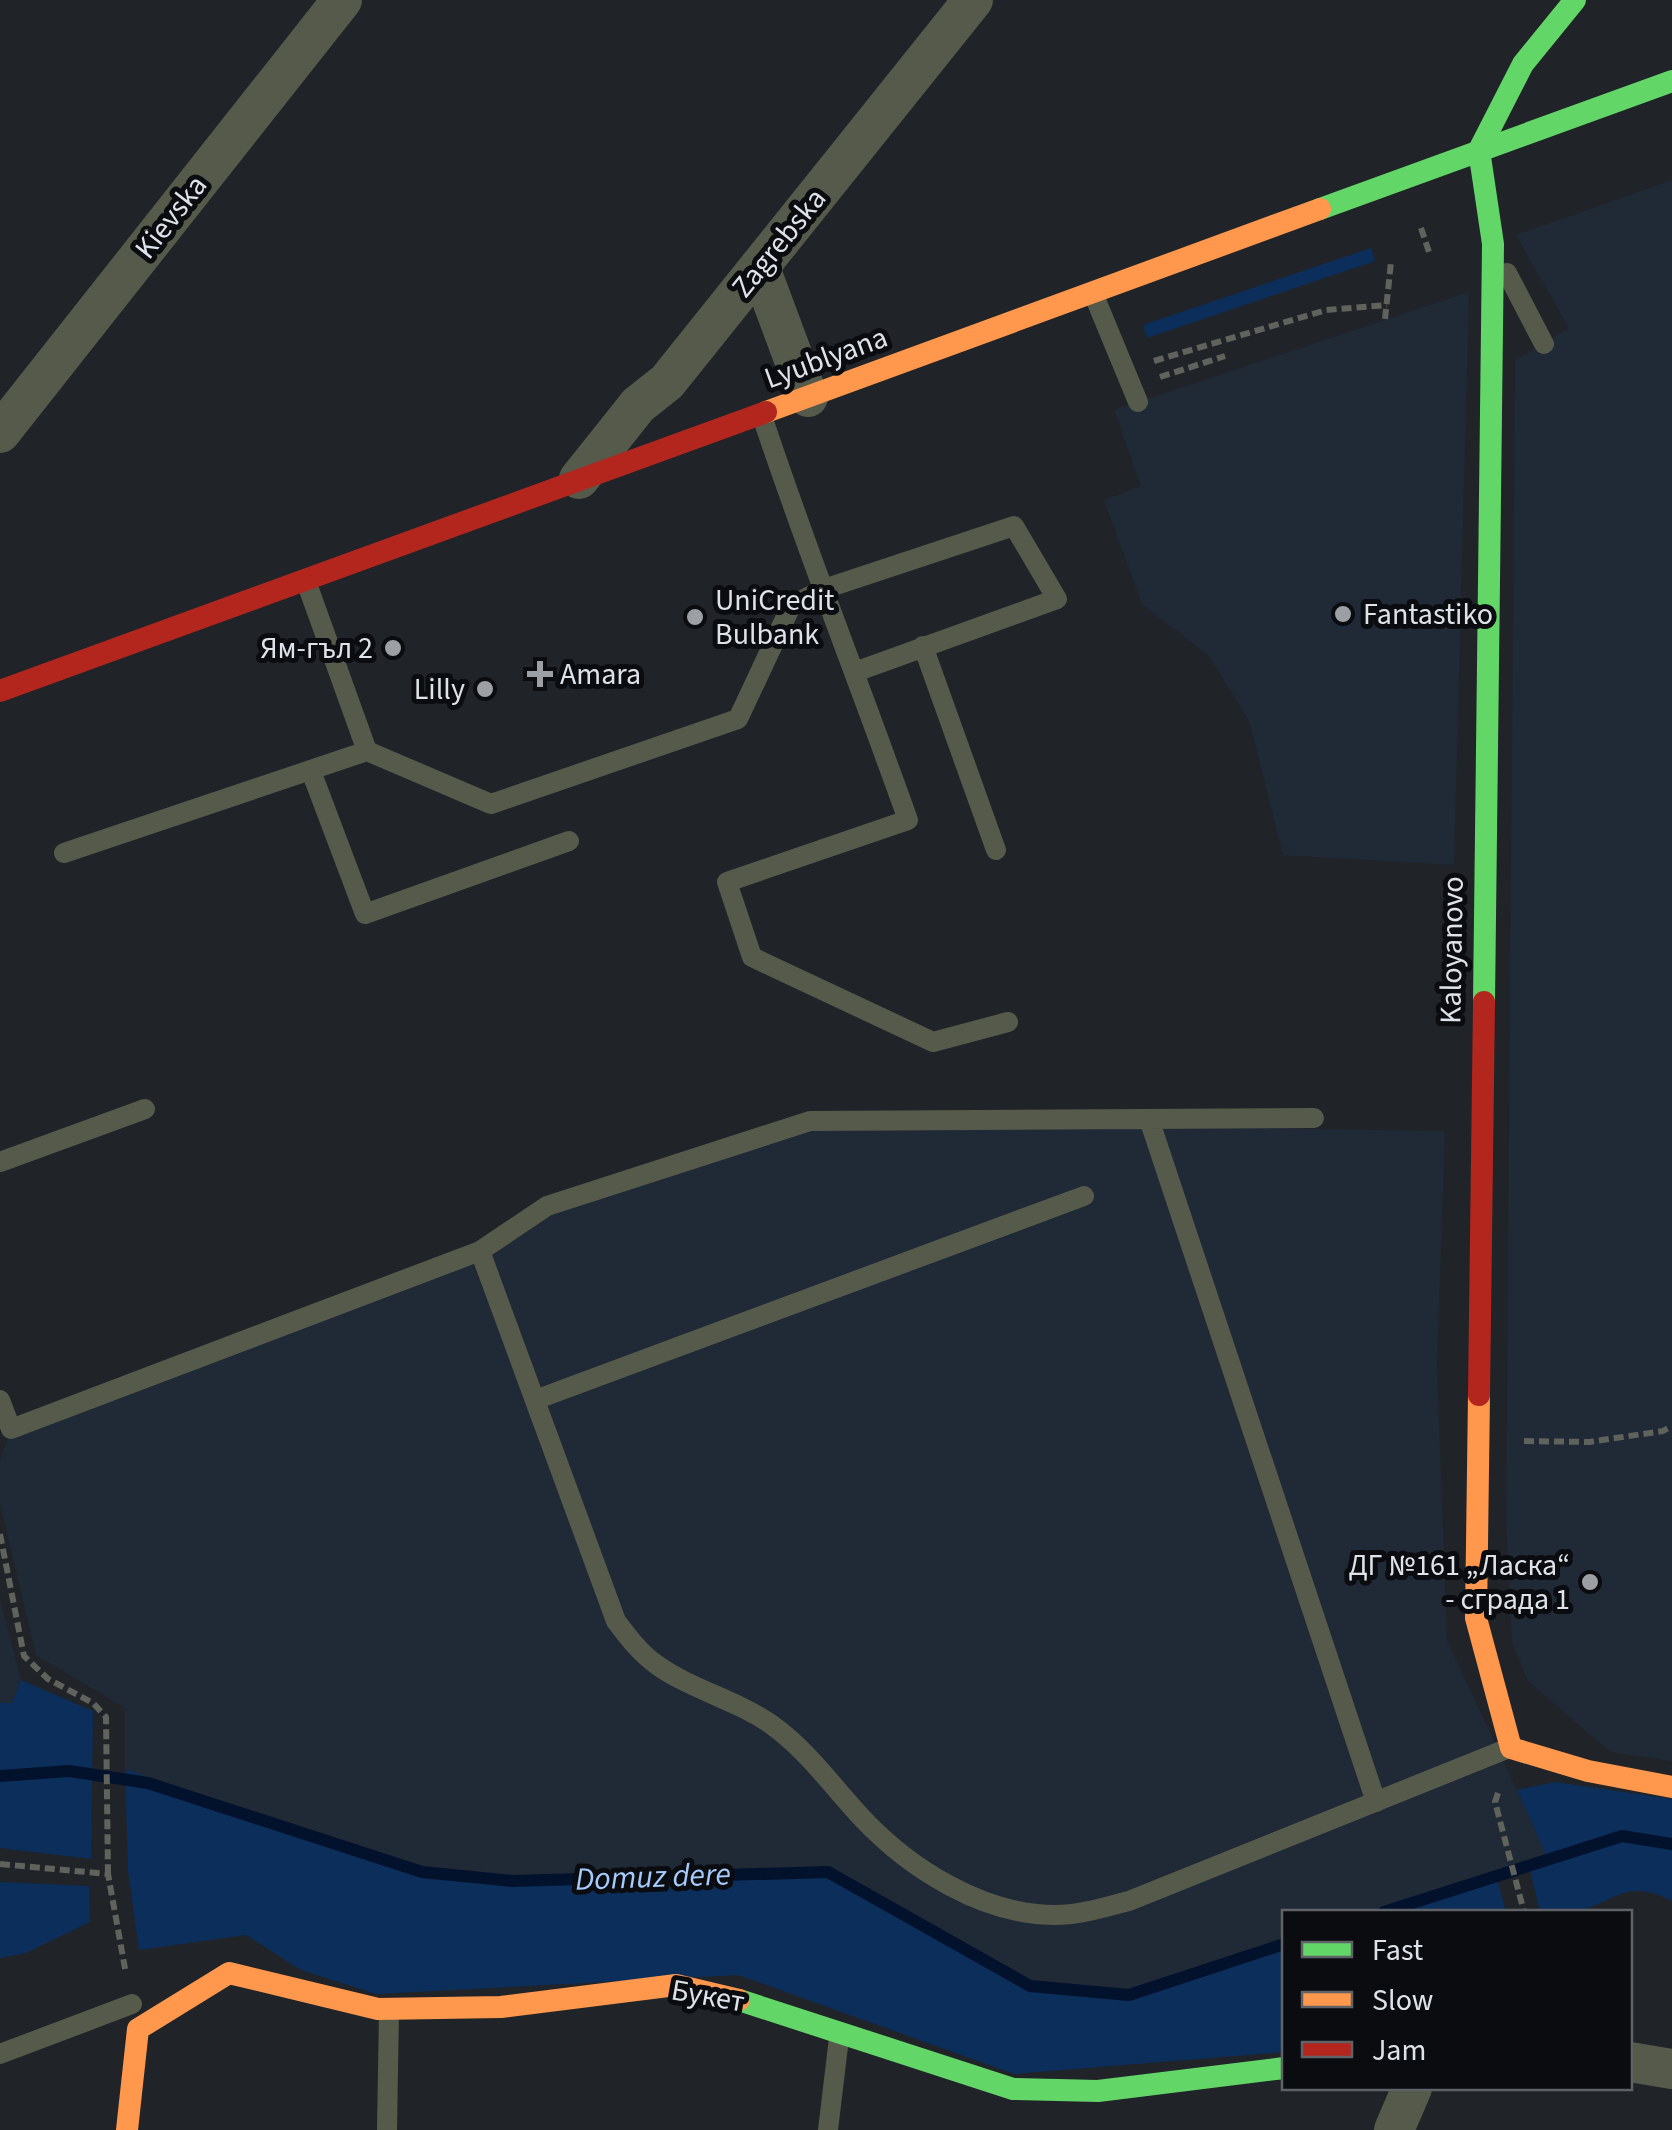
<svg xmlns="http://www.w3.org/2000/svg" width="1672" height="2130" viewBox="0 0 1672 2130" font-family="'Source Sans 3',sans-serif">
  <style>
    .built { fill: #202936 }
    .green { fill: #0b2e5a }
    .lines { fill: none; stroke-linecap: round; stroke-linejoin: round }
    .stream { stroke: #03122c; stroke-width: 12 }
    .path { stroke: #5f635c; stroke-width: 6; stroke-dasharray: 10 5; stroke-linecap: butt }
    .lane { stroke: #555a4b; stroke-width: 20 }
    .street { stroke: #555a4b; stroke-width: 40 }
    .fast { stroke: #63d668; stroke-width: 22 }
    .slow { stroke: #ff974d; stroke-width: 22 }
    .jam { stroke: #b3261e; stroke-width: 22 }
    .poi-dot { fill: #9ca0a5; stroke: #0a0c10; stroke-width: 4 }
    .labels { text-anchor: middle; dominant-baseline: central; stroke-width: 10; stroke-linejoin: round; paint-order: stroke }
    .street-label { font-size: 30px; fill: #dee3e9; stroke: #0a0c10 }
    .poi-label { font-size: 30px; fill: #dee3e9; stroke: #0a0c10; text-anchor: start }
    .water-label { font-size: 32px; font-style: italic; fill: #a6cafc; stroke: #0a0c10 }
  </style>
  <rect width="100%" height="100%" fill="#202428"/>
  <path class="built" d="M1672,180v1581l-62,-9 -82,-71 -16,-39 -6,-121 9,-1161 54,-32 -53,-93z
    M1469,292l-15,573 -171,-10 -34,-135 -40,-64 -67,-52 -38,-104 37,-14 -27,-76z
    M810,1121l635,10 -8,234 10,275 102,219 -165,53h-100v32l-155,51 -99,-9 -202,-114 -316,9 -90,-9 -297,-103v-61l-89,-53 -36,-152v-43l11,-31 469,-178 67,-45z
    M0,1599l21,81 -9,23h-12z"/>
  <path class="green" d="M1371,248l4,13 -228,77 -4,-13z
    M21,1680l72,31 -2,148 -91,-11v-145h12z
    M125,1769l298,103 89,9 316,-9 202,114 99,9 155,-51v108l-270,22 -276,-99 -362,19 -75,-24 -55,-35 -107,15 -11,-79z
    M1555,1782l117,17v102c-48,-25 -58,4 -100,11 -10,2 -22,0 -32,0l-11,-46 19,-7 -31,-69z
    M1496,1875l10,37h-125z
    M0,1882l89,4 1,36 -64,31 -26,5z"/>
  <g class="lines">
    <path class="stream" d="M0,1776l69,-5 79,12 274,89 90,9 316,-9 202,114 99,9 155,-51
      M1384,1912l238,-76 50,8"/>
    <path class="path" d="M1421,228l9,27
      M1385,319l6,-57
      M1154,361l172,-51 61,-5
      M1160,377l65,-21
      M1524,1441l65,1 74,-11 9,-5
      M0,1534l24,122 24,23 45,24 13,14 2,157
      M1498,1793l-3,9 29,110
      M0,1864l108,10 18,100"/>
    <path class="lane" d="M1507,273l37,71
      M1093,293l45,109
      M762,416c45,136 98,269 146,404l-181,62 25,75 181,85 75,-20
      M307,584l60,167
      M923,646l73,204
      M311,771l54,143 204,-73
      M64,853l303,-102 124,53 247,-85 53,-113 30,-16 193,-64 43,73 -202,73
      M1149,1119l227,683
      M0,1162l145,-53
      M480,1251l136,370c12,16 24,32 41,44 35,25 80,35 115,60 35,25 61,62 90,93 48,51 121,97 193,97 25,0 50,-8 74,-14l380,-153
      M0,1400l11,29 469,-178 67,-45 263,-85 504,-3
      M535,1400l549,-204
      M0,2054l132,-50
      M387,2130l2,-119
      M828,2130l11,-92"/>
    <path class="street" d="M760,268l48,129
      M0,433l342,-433
      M579,479l59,-74 29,-23 306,-382
      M1630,2062l42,7
      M1394,2130l18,-42"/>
    <path class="fast" d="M1479,150l14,94 -9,758
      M1479,150l44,-86 52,-64
      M1320,209l352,-128
      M739,2000l274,89 85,2 186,-23"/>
    <path class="slow" d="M766,412l554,-203
      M1479,1395l-3,223 35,130 77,23 84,16
      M127,2130l11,-101 91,-56 149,36 123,-2 175,-22 63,15"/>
    <path class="jam" d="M0,691l766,-279
      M1479,1395l5,-393"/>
  </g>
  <g class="poi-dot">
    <circle cx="1343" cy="614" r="10"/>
    <circle cx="695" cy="617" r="10"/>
    <circle cx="393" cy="648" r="10"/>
    <path d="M535 659h10v10h10v10h-10v10h-10v-10h-10v-10h10z"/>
    <circle cx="485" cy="689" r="10"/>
    <circle cx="1590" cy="1582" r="10"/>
  </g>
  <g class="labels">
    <g class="street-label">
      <text transform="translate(171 217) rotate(-52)">Kievska</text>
      <text transform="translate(779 243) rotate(-51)">Zagrebska</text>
      <text transform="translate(826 358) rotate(-20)">Lyublyana</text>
      <text transform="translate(1452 950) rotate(-89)">Kaloyanovo</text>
      <text transform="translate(708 1996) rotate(10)">Букет</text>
    </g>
    <g class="poi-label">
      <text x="715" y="600">UniCredit<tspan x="715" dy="34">Bulbank</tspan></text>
      <text x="1363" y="614">Fantastiko</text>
      <text x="373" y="648" text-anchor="end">Ям-гъл 2</text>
      <text x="560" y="674">Amara</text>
      <text x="465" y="689" text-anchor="end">Lilly</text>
      <text x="1570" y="1565" text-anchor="end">ДГ №161 „Ласка“<tspan x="1570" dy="34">- сграда 1</tspan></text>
    </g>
    <g class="water-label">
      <text transform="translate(653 1877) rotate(-2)">Domuz dere</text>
    </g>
  </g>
  <rect x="1282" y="1910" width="350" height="180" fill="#0a0c10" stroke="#5f6267" stroke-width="2.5"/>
  <rect x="1302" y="1942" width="50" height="15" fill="#63d668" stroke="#5f6267" stroke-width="2.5"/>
  <text x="1372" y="1960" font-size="30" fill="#dee3e9">Fast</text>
  <rect x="1302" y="1992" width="50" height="15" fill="#ff974d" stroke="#5f6267" stroke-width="2.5"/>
  <text x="1372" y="2010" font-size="30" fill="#dee3e9">Slow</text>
  <rect x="1302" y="2042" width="50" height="15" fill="#b3261e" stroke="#5f6267" stroke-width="2.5"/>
  <text x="1372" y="2060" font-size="30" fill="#dee3e9">Jam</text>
</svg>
